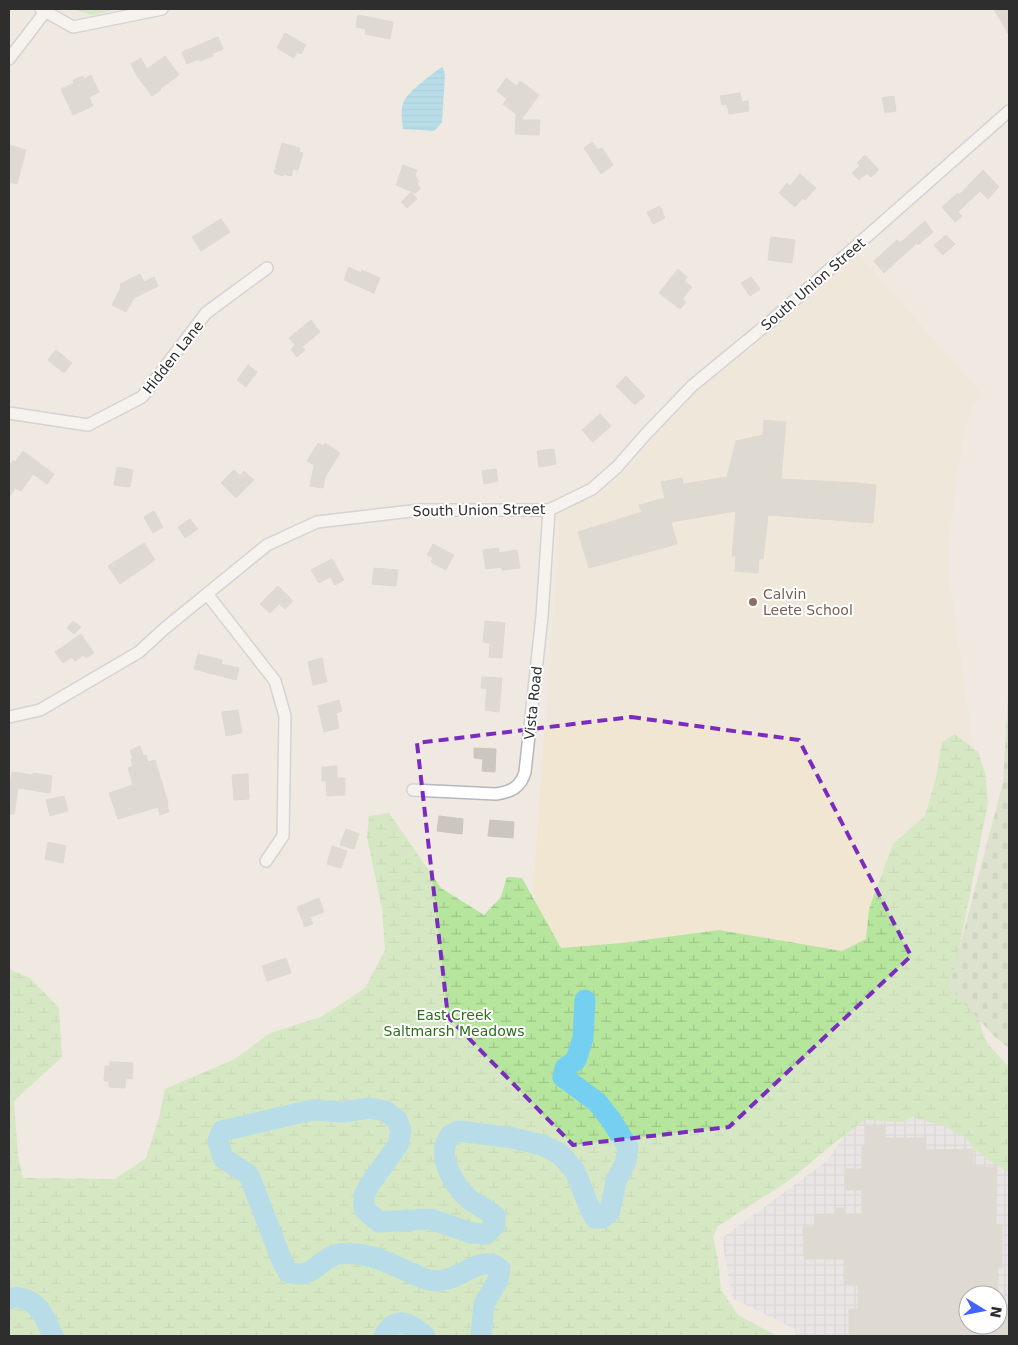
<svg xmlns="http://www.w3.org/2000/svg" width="1018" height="1345" viewBox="0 0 1018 1345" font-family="'DejaVu Sans',sans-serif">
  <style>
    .industrial { fill: url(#industrial-grid); fill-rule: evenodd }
    .education { fill: #f0e6d1 }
    .grass { fill: url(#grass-tufts) }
    .wetland { fill: url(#wetland-marsh) }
    .cemetery { fill: url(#cemetery-stones) }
    .water { fill: url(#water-rules) }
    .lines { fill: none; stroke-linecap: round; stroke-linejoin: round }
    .river { stroke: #75cff0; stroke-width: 21 }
    .building { fill: #cbc7bf; stroke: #cbc5ba }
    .minor-casing { stroke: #b4b7c1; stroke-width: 14 }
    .minor { stroke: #fff; stroke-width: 11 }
    .marked { fill: none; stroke: #7b2cbf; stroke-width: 4; stroke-dasharray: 10 6; stroke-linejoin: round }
    .education-dot { fill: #8d6e63; stroke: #fff; stroke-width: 2 }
    .labels { text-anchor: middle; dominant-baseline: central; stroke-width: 4; stroke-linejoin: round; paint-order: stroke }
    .street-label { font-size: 14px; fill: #2e2e2e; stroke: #fff }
    .education-label { font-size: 14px; fill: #785e54; stroke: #fff; text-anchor: start }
    .park-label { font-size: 14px; fill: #2c6e1b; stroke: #fff }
  </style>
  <defs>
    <pattern id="industrial-grid" width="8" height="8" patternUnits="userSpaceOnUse" patternTransform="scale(1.25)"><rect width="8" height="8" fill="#e3e1e8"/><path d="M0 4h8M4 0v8" fill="none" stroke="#c3c1c7"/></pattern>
    <pattern id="grass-tufts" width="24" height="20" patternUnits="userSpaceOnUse" patternTransform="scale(1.25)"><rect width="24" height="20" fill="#b6e59e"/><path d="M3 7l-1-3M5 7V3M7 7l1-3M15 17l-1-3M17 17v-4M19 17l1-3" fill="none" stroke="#9dc588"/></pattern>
    <pattern id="wetland-marsh" width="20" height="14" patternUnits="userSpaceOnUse" patternTransform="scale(1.25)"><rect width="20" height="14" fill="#b6e59e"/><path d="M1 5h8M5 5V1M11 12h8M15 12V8" fill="none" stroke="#9dc588"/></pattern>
    <pattern id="cemetery-stones" width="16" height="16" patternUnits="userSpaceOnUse" patternTransform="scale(1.25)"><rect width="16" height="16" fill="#c8d9b8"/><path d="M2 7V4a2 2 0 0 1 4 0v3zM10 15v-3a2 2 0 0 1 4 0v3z" fill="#acbb9e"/></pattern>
    <pattern id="water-rules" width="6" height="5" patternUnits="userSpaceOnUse" patternTransform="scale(1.25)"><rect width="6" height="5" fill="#75cff0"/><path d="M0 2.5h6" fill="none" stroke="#66b2ce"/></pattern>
  </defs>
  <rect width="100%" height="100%" fill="#efe9e1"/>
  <path class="industrial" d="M861,1112l98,7 50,39v178h-213l-1,-7 -63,-31 -10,-60 105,-77zM968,1295h30v30h-30z"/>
  <path class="education" d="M857,252l124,141 -9,16 -6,18 -9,46 -8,74v27l21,148 3,39 -101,194 -318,5 -21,-68 27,-384 19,-6 29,-17 25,-22 34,-44 21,-24 44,-35 16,-11z"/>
  <path class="grass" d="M73,9h45l-26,6z"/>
  <path class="wetland" d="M955,734l23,18 7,20 3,31 -31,157 -8,27 31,33 2,11 5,12 22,24v106c-8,-6 -18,-10 -25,-17 -5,-3 -6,-5 -11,-7l-4,-8 -6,-5 -22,-11 -23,-6 -5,-3 -10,6 -38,-2 -31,23 -44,37 -72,46 -5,11 5,23 3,30 17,25 39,21h-768v-367l21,9 29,30 3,49 -48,44 4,55 5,22 92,1 31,-21 13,-41 6,-28 70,-30 35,-26 51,-16 44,-29 20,-38 -3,-41 -15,-72 2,-21 20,-3 52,75 43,27 17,-18 6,-20 15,1 39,70 61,-5 97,-13 123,21 24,-12 3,-30 24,-65 32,-28 11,-39 6,-35z"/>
  <path class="cemetery" d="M1009,681v367l-16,-13 -44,-48 54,-204z"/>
  <path class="water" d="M442,67l2,3 1,6 -3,46 -4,5 -4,4 -31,-2c-1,-9 -3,-20 1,-28 4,-9 29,-28 38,-34z"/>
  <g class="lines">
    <path class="river" d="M9,1299c4,-2 6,-2 11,-1 21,4 25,21 33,38
      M384,1336c12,-21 26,-13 41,0
      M481,1336l3,-32 14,-24 2,-11c-3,-2 -6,-5 -10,-5 -18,-3 -35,21 -61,16 -6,-1 -12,-5 -18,-7 -24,-11 -45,-22 -72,-19 -19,3 -26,27 -51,18l-6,-11 -33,-86 -26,-17 -5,-17 4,-10 90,-21 30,2 28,-4 15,3 12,9 4,11 -3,14 -28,39 -6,11v14l15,13 52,-3 40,14 15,1 9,-9v-9c-8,-7 -19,-11 -26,-17 -13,-11 -28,-36 -24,-53 1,-4 4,-8 5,-11l9,-4 54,7 29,7 18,9 15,17 13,33 7,14h7l7,-5 3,-11 4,-21 10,-20 2,-14 -17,-27 -14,-18 -34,-25 2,-9 11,-8 7,-22 2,-38"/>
  </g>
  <path class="building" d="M994,9h15v26z
    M358,15l35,7 -3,17 -25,-5 1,-5 -10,-2z
    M285,33l21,12 -5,9 -4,-2 -3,6 -17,-10z
    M218,37l5,12 -11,5 1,2 -13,5 -1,-2 -12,5 -5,-12z
    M165,56l14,19 -19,14 1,1 -9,6 -15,-20 -6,-12 10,-6 6,11z
    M91,75l8,17 -10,5 4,9 -20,9 -12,-26 13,-6 -1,-3 10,-4 1,3z
    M506,78l11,8 3,-5 19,14 -18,25h19l-1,15 -24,-1 1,-20 -13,-10 4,-5 -10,-8z
    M740,93l2,9 6,-1 1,10 -20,3 -2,-10 -5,1 -2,-9z
    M894,96l2,15 -11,2 -3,-15z
    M592,142l6,8 4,-2 11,17 -12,9 -17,-26z
    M282,143l18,5 -1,4 4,1 -5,17 -5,-1 -2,7 -7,-2 -1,2 -9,-3z
    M9,145l17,5 -9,34 -8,-2z
    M865,155l14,15 -8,7 -4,-4 -8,7 -7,-7 8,-7 -3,-3z
    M403,165l14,5 -2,6 4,5 -2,2 3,6 -5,4 -19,-8z
    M983,170l16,17 -11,12 -8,-8 -22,21 4,4 -7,6 -13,-15 16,-14 1,2z
    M800,174l16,14 -11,12 -2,-2 -8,9 -16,-14 8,-10 3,3z
    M411,192l6,7 -10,9 -6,-6z
    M660,206l5,12 -12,6 -6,-12z
    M221,219l9,13 -29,19 -9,-14z
    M925,221l8,11 -15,13 -1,-2 -33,30 -10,-12 23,-21 3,3z
    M946,235l9,9 -12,11 -9,-10z
    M771,237l24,3 -3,23 -24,-3z
    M349,267l12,6 1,-3 18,8 -6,15 -30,-13z
    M678,269l9,8 -3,4 8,6 -10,12 4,3 -6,7 -21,-16z
    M140,274l4,8 10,-5 4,9 -24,12 -8,14 -14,-7 9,-18 -1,-3z
    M751,277l9,12 -10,7 -9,-13z
    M311,320l9,12 -18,15 3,3 -8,7 -6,-8 4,-4 -6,-7z
    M56,350l16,13 -8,10 -16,-13z
    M248,365l9,7 -11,15 -9,-7z
    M626,376l19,20 -10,9 -19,-19z
    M600,414l11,12 -18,16 -11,-12z
    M764,420l22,2 -5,57 77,4 18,2 -3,38 -105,-8 -5,44h-4l-1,14 -23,-2 1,-15h-4l4,-45 -65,11 6,22 -88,24 -11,-36 64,-20 -3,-7 26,-7 -4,-16 21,-4 1,6 44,-7 9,-36 27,-6z
    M318,443l5,3 2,-3 15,10 -15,24 -2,11 -13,-2 4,-21 -7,-4z
    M554,449l2,15 -17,3 -2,-16z
    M23,451l31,23 -7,10 -14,-10 -12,17 -6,-3 -6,9v-30l4,-7 2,2z
    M117,467l16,3 -3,17 -16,-2z
    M496,469l2,12 -14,3 -2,-13z
    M234,470l6,6 4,-5 10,9 -18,18 -15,-15z
    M154,511l9,16 -10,6 -9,-16z
    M190,519l8,10 -13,9 -7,-11z
    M144,543l11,17 -35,24 -12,-18z
    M433,544l21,11 -8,15 -15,-8 2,-4 -6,-3z
    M498,548l1,5 18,-3 3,18 -18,2 -1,-3 -15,2 -3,-19z
    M332,559l12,21 -9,5 -5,-8 -11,6 -8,-13z
    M374,568l24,2 -2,16 -24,-2z
    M278,586l15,15 -8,8 -6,-5 -9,9 -10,-9z
    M73,621l8,6 -7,7 -7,-6z
    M485,621l20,2 -3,35 -13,-1 1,-14 -7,-1z
    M81,634l13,19 -8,5 -2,-3 -9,6 -3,-4 -9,6 -8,-11z
    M198,654l24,6 -1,4 18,4 -3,12 -42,-11z
    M322,658l5,24 -14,3 -5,-23z
    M482,677l20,1 -3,34 -14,-2 2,-21 -6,-1z
    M339,700l3,11 -6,2 3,15 -15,4 -6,-26z
    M238,710l4,23 -16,3 -4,-24z
    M140,746l3,10 3,-1 2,7 7,-2 13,43 -1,1 2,8 -9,3 -2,-8 -40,12 -9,-26 24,-8 -5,-17 5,-2 -2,-7h2l-3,-9z
    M474,748l22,1 -1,23 -13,-1 1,-12 -9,-1z
    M337,766v12h8v17l-18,1 -1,-15h-4v-14z
    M12,772l21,3v-2l19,3 -2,17 -32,-5 -4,26h-5v-22z
    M248,774l1,25 -15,1 -2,-25z
    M64,796l4,15 -18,5 -4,-16z
    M439,816l24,3 -1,15 -25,-3z
    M490,820l24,2 -1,16 -25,-2z
    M346,829l13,5 -5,15 -14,-4z
    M48,842l18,4 -3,17 -18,-4z
    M332,846l15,5 -6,17 -14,-4z
    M319,898l5,14 -14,5 3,7 -8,3 -8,-20z
    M286,958l5,15 -24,8 -5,-15z
    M110,1062l23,1 -1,16 -6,-1 -1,10 -16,-1v-6h-5l1,-15h5z
    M866,1126h19v12h41v12l47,-1v18h24l-1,58h6v43h-4v27h-30v30h30v-18h11v29h-160v-27h9v-25h-14v-25h-40l-1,-32h12l-1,-13h22v-6h8v6h18v-24h-17v-21h17v-22h4z"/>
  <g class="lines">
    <g class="minor-casing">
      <path id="minor" d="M41,9l32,18 89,-18
        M9,59l36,-47 1,-3
        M9,413l79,12 54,-28 64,-84 61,-45
        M207,594l68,87 10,35 -2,120 -17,25
        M9,717l31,-7 99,-58 25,-23 103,-84 50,-23 103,-12h129l43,-21 25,-22 28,-32 47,-49 79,-65 238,-210
        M413,790l83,4c15,-2 25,-7 29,-22l17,-156 7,-106"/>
    </g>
    <use href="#minor" class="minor"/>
  </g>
  <path d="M0 0H1018V1345H0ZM631,717l168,23 112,216 -182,171 -156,18 -125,-128 -31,-274z" fill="#efe9e1" fill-opacity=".55" fill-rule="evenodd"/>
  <path class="marked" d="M631,717l168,23 112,216 -182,171 -156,18 -125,-128 -31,-274z"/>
  <circle class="education-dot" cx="753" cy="602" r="5"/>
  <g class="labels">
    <g class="street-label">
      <text transform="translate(813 284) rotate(-41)">South Union Street</text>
      <text transform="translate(173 357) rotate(-52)">Hidden Lane</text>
      <text transform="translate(479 510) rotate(-1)">South Union Street</text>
      <text transform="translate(533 703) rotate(-84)">Vista Road</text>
    </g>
    <g class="education-label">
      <text x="763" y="594">Calvin<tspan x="763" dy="16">Leete School</tspan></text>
    </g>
    <g class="park-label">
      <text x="454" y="1015">East Creek<tspan x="454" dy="16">Saltmarsh Meadows</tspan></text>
    </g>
  </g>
  <rect width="1018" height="1345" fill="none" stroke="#2e2e2e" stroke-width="20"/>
  <g transform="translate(983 1310) rotate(100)"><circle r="24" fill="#ffffff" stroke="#ababab"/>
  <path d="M0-4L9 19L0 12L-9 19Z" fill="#4264fb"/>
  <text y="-8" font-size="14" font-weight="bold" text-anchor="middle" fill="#2e2e2e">N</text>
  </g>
</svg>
